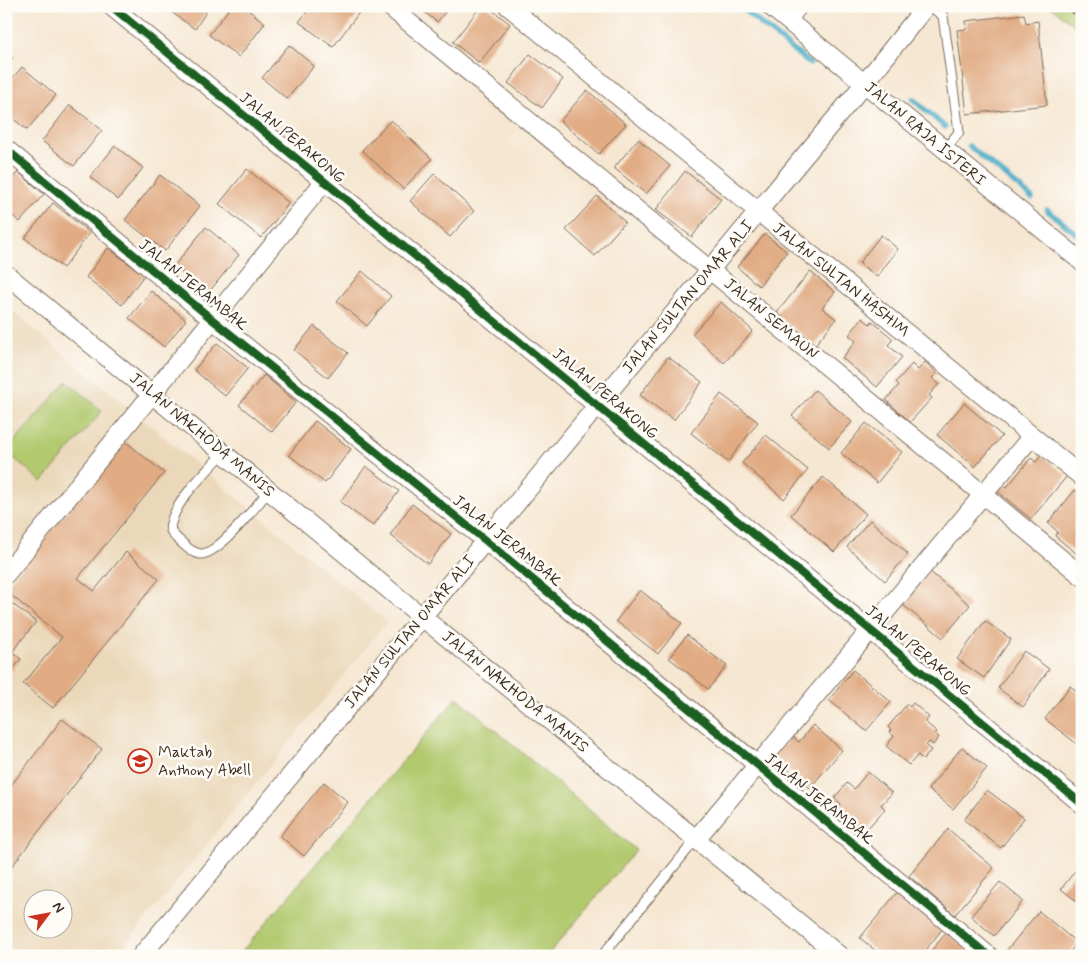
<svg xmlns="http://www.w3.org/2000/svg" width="1088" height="962" viewBox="0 0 1088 962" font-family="Mynerve,sans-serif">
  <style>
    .built { fill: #ebd8ba; fill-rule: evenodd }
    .green { fill: #b2c96e; stroke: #767a46 }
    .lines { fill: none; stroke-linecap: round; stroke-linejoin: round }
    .stream { stroke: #43a7c3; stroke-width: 5.5 }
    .building { fill: #e1ac84 }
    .service-casing { stroke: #7c6c5d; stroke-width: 11 }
    .minor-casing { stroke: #7c6c5d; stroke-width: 20 }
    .path { stroke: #7c6c5d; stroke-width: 3; stroke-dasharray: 4 4; stroke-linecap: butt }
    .service { stroke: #fff; stroke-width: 9 }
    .minor { stroke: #fff; stroke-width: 18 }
    .cycleway-casing { stroke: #fdfcf7; stroke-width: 11 }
    .cycleway { stroke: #1b5e20; stroke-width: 8 }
    .labels { text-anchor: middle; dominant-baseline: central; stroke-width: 5; stroke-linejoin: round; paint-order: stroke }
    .street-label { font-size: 16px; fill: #3b2a1e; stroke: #fdfcf7 }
    .poi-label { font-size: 16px; fill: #3b2a1e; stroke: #fdfcf7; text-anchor: start }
  </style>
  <rect width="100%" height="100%" fill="#fdfcf7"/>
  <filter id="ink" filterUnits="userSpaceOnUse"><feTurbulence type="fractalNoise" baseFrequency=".02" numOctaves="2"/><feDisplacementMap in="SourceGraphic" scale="10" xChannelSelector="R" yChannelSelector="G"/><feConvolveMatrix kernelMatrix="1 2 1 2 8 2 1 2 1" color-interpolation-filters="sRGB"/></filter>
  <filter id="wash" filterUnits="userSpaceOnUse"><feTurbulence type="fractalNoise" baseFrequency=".0096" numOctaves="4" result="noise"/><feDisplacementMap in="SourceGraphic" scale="20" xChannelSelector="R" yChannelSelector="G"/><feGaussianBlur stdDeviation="1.12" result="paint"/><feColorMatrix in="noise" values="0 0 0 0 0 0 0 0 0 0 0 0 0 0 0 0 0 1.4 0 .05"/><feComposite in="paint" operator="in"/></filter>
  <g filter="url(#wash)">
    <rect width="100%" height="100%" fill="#f6e7d2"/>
    <path class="built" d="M6,306l381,316 -271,334h-110zM32,900h30v30h-30z"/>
    <path class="green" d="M1050,6h32v19l-3,4z
      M67,381l35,30 -60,71 -36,-31z
      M457,697l179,153 -89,106h-309z"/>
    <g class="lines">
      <path class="stream" d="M739,6l71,58
        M913,99l32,28
        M969,146l63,52
        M1047,210l35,28"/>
    </g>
    <g id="blocks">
      <path class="building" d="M173,6h37l-15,23 -25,-18z
        M231,6h12l22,17 -26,34 -30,-22z
        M311,6h53l-31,41 -34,-25z
        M417,6h33l-13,16z
        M481,6h6l23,18 -31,39 -26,-21z
        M1024,14l2,9 12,-2 9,84 -80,9 -10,-84 10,-1 -1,-8z
        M289,45l25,21 -27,33 -25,-21z
        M6,53l7,5 -7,8z
        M530,54l33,25 -21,29 -34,-25z
        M22,67l34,28 -29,35 -21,-17v-27z
        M587,90l39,34 -27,30 -39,-33z
        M70,105l32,25 -28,36 -32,-25z
        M391,120l41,39 -29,30 -41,-39z
        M638,139l32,27 -24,28 -32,-26z
        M115,146l28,22 -25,32 -28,-23z
        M247,169l42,34 -28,35 -42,-34z
        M685,171l36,28 -29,38 -36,-27z
        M18,172l26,22 -24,28 -14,-12v-25z
        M434,174l40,37 -24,26 -40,-36z
        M160,175l40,31 -35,45 -40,-31z
        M597,196l28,26 -30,34 -29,-26z
        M53,203l37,30 -27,35 -38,-30z
        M206,227l33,28 -31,38 -34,-27z
        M765,234l22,18 -28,34 -22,-19z
        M881,235l17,14 -21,28 -18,-14z
        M108,248l36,27 -22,30 -36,-28z
        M362,271l29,25 -24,30 -30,-25z
        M810,271l25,21 -13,16 14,11 -21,26 -39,-31z
        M151,291l35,29 -22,27 -35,-29z
        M721,302l32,29 -29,32 -32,-29z
        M862,318l8,6 2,-3 21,18 -5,6 14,12 -25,30 -35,-29 14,-17 -7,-6z
        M314,326l34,27 -20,25 -34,-28z
        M217,343l31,25 -23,28 -31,-26z
        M668,357l34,25 -28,38 -34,-25z
        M925,362l12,11 -5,5 7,6 -10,11 3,3 -22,24 -24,-22 13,-15 -3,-3 16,-18 6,6z
        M264,375l32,27 -24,30 -33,-27z
        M815,390l37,32 -23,26 -37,-32z
        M721,394l37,28 -30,40 -37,-29z
        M964,403l38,33 -27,31 -38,-32z
        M315,421l36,28 -26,34 -36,-28z
        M866,423l36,29 -25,31 -36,-30z
        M766,435l42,35 -24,29 -42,-36z
        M125,441l39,32 -86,105 16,13 32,-39 33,27 -106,129 -30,-24 39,-47 -56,-46v-5z
        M1041,455l26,21 -36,43 -34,-28 5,-6 4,3 25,-30 5,4z
        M366,466l33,25 -26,35 -33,-24z
        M823,477l43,37 -32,38 -43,-37z
        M1075,490l7,5v63l-27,-22 3,-4 -10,-9z
        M412,504l39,30 -23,30 -38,-29z
        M870,520l38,34 -23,27 -38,-34z
        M929,571l41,34 -27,33 -41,-34z
        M640,590l42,33 -24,31 -42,-33z
        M6,599l30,23 -24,30 9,7 -15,19z
        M985,621l26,18 -27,39 -27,-19z
        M687,635l40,31 -19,23 -39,-31z
        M1024,651l25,18 -26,38 -25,-19z
        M853,670l38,32 -25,29 -37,-31z
        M1070,686l12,9v53l-37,-29z
        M913,703l16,14 -4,5 12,10 -2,2 4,3 -6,8 -4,-3 -3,4 5,4 -8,10 -5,-5 -9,10 -23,-19 8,-10 -5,-4 2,-2 -3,-3 19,-23 3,3z
        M62,719l40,30 -96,125v-82z
        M813,725l29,25 -32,38 -36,-31 18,-21 7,6z
        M962,747l25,21 -34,41 -25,-20z
        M868,772l24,21 -11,12 4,4 -21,23 -27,-23 4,-5 -7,-6 13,-15 7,6z
        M324,782l24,20 -44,54 -24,-20z
        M987,790l37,28 -23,30 -37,-28z
        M948,829l46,39 -39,47 -46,-39z
        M1082,862v43l-21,-16z
        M1000,882l23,19 -29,35 -23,-20z
        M898,891l45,37 -22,28h-39l-22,-18z
        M1039,911l38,32 -10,13h-55l-6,-5z
        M946,933l28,23h-47z"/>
    </g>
  </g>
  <g filter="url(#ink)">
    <use href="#blocks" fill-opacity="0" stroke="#7c6c5d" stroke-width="1"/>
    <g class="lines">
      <g class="service-casing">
        <path id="service" d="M930,6l13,10 16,116 -15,19
          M791,23l13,-17
          M223,453c-17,20 -45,44 -52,70 -3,8 4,14 10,19 5,5 12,11 19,12 18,2 57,-50 69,-63
          M602,956l94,-117"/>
      </g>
      <g class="minor-casing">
        <path id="minor" d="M111,6l971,798
          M389,6l693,570
          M508,6l574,471
          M770,6l312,256
          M6,149l207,171 273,221 503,415
          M6,274l416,343 418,339
          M6,574l318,-392
          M696,839l336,-403
          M141,956l723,-872 62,-78"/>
      </g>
      <path class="path" d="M1065,6l12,9 5,-5"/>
      <use href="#service" class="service"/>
      <use href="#minor" class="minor"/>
      <g class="cycleway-casing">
        <path id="cycleway" d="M111,6l971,798
          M6,149l207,171 273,221 503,415"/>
      </g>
      <use href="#cycleway" class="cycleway"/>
    </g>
  </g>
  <defs>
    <g id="school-ring" transform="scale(1.25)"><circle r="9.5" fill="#fdfcf7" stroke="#c8321e" stroke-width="1.5"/><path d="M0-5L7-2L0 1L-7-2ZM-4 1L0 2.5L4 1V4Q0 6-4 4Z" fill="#c8321e"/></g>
  </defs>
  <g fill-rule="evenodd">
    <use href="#school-ring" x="140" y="761"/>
  </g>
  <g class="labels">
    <g class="street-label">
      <text transform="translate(925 134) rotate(40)">JALAN RAJA ISTERI</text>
      <text transform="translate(292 138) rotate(40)">JALAN PERAKONG</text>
      <text transform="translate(841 280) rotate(39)">JALAN SULTAN HASHIM</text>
      <text transform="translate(193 285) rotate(39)">JALAN JERAMBAK</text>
      <text transform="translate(688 297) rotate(-50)">JALAN SULTAN OMAR ALI</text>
      <text transform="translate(771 319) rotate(40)">JALAN SEMAUN</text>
      <text transform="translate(605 394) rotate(40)">JALAN PERAKONG</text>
      <text transform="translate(202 435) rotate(40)">JALAN NAKHODA MANIS</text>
      <text transform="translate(507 541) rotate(39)">JALAN JERAMBAK</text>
      <text transform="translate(410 632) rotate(-50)">JALAN SULTAN OMAR ALI</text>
      <text transform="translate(918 651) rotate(40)">JALAN PERAKONG</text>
      <text transform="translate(515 692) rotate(39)">JALAN NAKHODA MANIS</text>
      <text transform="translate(819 799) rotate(39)">JALAN JERAMBAK</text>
    </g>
    <g class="poi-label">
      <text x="158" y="752">Maktab<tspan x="158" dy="18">Anthony Abell</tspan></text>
    </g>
  </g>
  <rect width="1088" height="962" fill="none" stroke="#fdfcf7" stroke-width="25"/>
  <g transform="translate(48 914) rotate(58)"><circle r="24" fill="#fdfcf7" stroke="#afa8a0"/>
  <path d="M0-4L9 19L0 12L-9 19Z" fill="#c8321e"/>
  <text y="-8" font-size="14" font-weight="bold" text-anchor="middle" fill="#3b2a1e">N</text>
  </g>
</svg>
